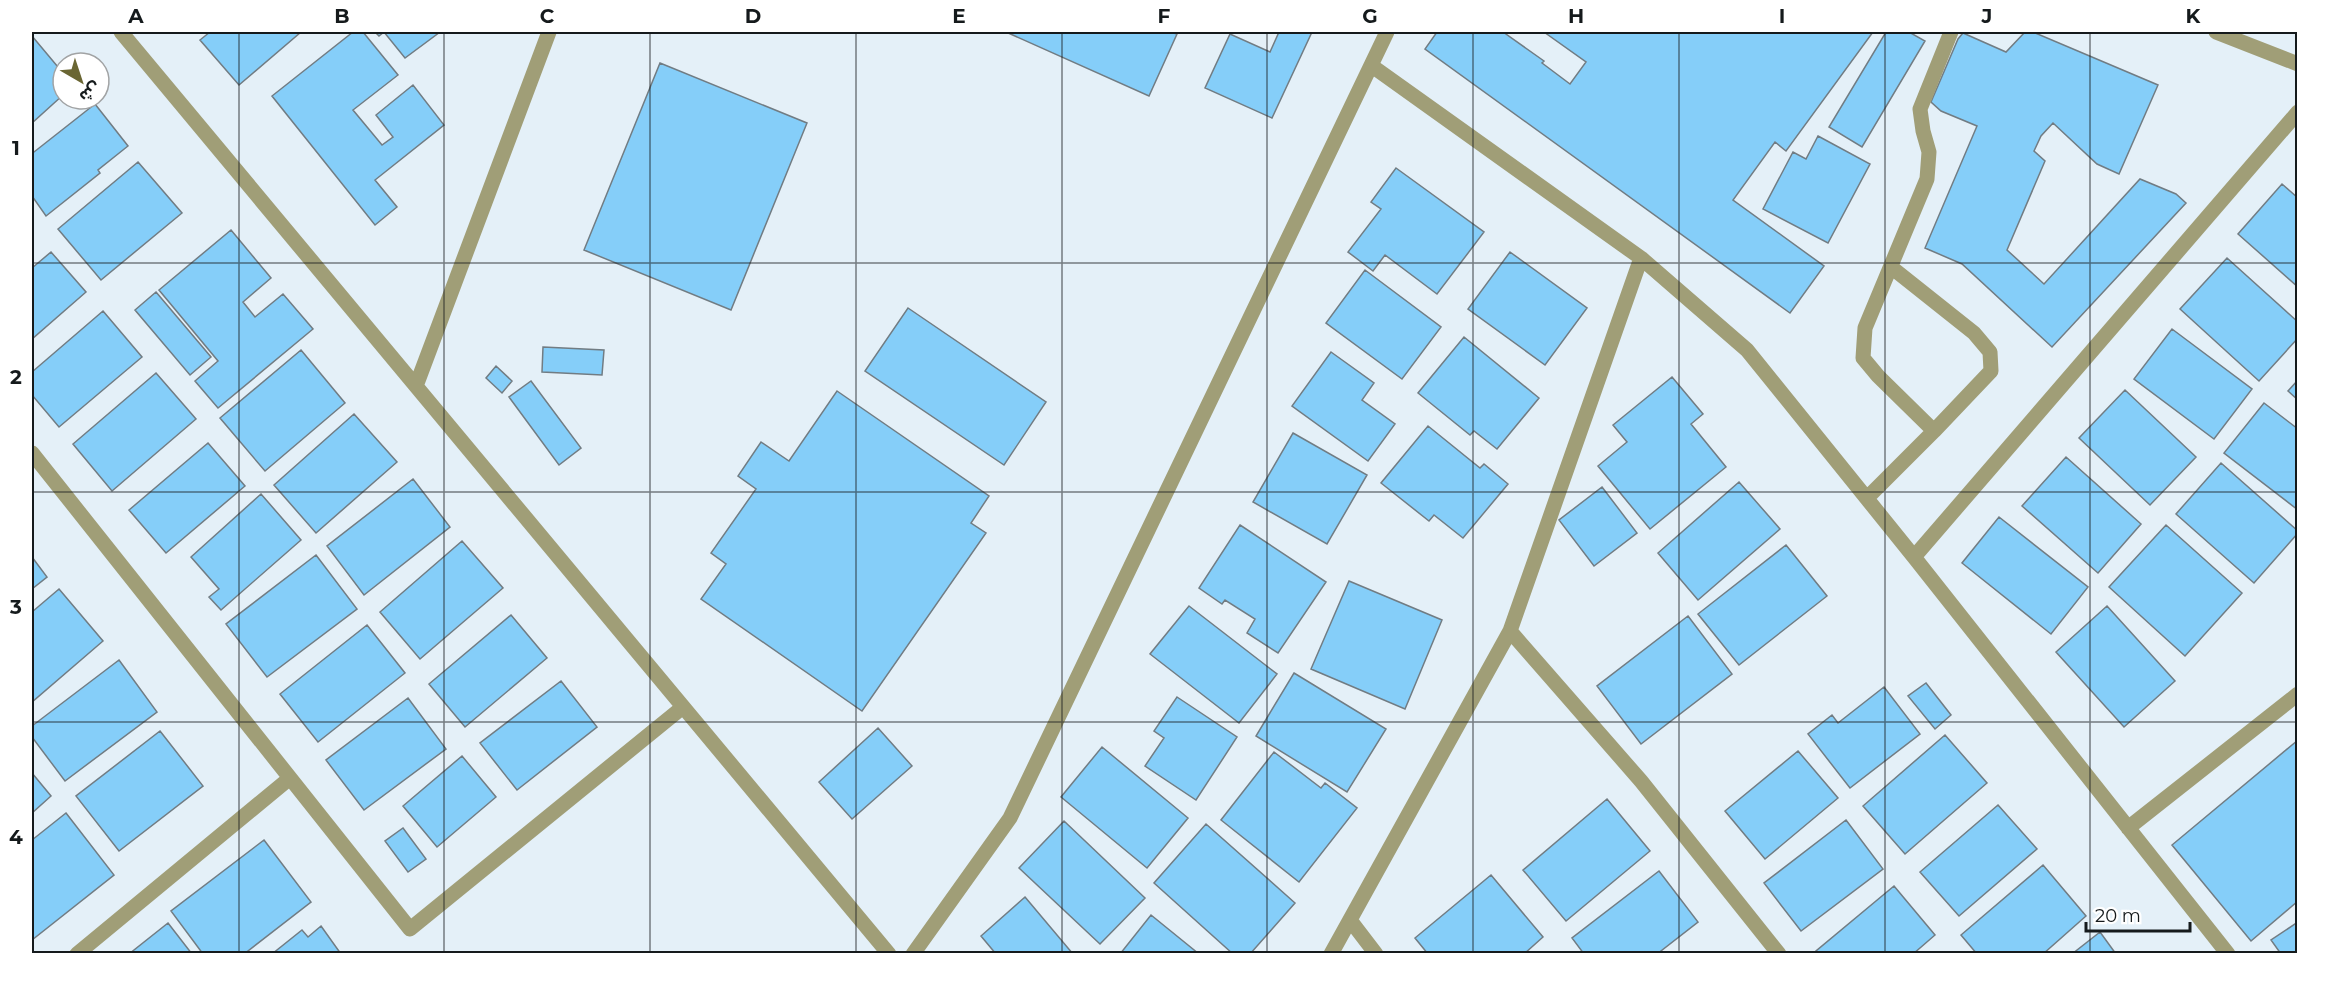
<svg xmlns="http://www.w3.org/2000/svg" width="2329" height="985" viewBox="0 0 2329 985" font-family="Montserrat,'Noto Sans Arabic',sans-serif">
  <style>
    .building { fill: #85cef9; stroke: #717c83; stroke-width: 1.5 }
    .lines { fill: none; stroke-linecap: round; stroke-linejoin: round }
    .minor { stroke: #a09e77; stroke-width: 15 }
    .grid { fill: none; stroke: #151a1c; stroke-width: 1.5; stroke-opacity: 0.55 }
    .neatline { fill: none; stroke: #151a1c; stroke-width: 2 }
    .grid-label { font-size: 20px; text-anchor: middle; font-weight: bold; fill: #151a1c }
  </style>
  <rect width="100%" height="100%" fill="#e4f0f8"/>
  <path class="building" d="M210,32h91l-62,53 -39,-45z
    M353,32h10l35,43 -45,35 29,35 11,-8 -17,-22 37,-30 31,40 -69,55 22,27 -22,18 -103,-129z
    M375,32h65l-35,26 -21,-26 -5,4z
    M1006,32h164l7,2 -28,62z
    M1279,32h33l-40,86 -67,-30 25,-54 40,18z
    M1437,32h66l41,29 -2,2 28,21 16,-22 -42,-30h329l-87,119 -11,-9 -42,58 91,66 -34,47 -365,-264z
    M1886,32h23l16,9 -63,106 -33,-20z
    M2025,32h8l125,53 -39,89 -22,-10 -44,-41 -12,13 -7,15 11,10 -38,89 37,34 96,-105 36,15 10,9 -134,144 -90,-83 -37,-16 52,-122 -36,-15 -10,-9 27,-63 5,-6 43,19z
    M32,36l31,37v22l-31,28z
    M660,63l147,60 -76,187 -147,-60z
    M95,104l33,42 -30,24 2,3 -54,43 -14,-20v-47l2,3z
    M1818,136l52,28 -42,79 -65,-34 30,-57 13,7z
    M138,162l44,51 -81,67 -43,-51z
    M1396,168l88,64 -47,62 -52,-39 -12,16 -25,-19 33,-43 -10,-7z
    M2282,184l16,14v89l-60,-53z
    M231,230l40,48 -28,24 12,15 28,-23 30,35 -95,79 -23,-27 23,-20 -59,-71z
    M51,252l35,40 -54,47v-71z
    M1510,252l77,56 -42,57 -77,-56z
    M2227,258l71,64v16l-39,43 -79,-72z
    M1365,270l76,57 -39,52 -76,-56z
    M156,292l55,65 -21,18 -55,-65z
    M908,308l138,94 -42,63 -139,-94z
    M103,311l39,46 -83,70 -27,-32v-23z
    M2172,329l80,60 -38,50 -80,-60z
    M1464,337l75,61 -42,51 -23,-18 -4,4 -52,-42z
    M543,347l61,3 -2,25 -60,-3z
    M301,350l44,53 -80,68 -45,-53z
    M1331,352l43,31 -12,17 33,24 -27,37 -76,-55z
    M496,366l16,15 -10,12 -16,-15z
    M156,373l40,46 -84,72 -39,-47z
    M1672,377l31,37 -12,10 35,43 -76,62 -52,-63 29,-24 -14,-17z
    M2298,380v20l-10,-9z
    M531,381l50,67 -22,17 -50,-68z
    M2125,390l71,67 -46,48 -71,-67z
    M837,391l152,105 -18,27 15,10 -124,178 -161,-112 25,-35 -15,-11 45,-64 -18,-13 23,-34 28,19z
    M2264,403l34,26v81l-74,-57z
    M354,414l43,48 -81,71 -42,-48z
    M1428,426l52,42 4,-4 24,20 -45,54 -29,-23 -5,6 -48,-38z
    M1293,433l74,42 -40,69 -74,-42z
    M208,443l37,43 -79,67 -37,-43z
    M2066,457l75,67 -43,49 -76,-67z
    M2221,463l77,68v2l-44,50 -78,-69z
    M413,479l37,48 -86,68 -37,-49z
    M1739,482l41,47 -82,71 -40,-47z
    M1602,487l35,46 -43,33 -35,-46z
    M261,494l40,46 -80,70 -12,-13 10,-8 -28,-32z
    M1999,517l89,70 -37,47 -89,-71z
    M1240,525l86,57 -48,71 -31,-20 8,-14 -30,-19 -3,4 -23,-16z
    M2166,525l76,68 -57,63 -76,-69z
    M462,541l41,47 -83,71 -40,-47z
    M1786,545l41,51 -88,69 -41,-51z
    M316,555l41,54 -90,68 -41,-53z
    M32,557l15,20 -15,12z
    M1349,581l93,39 -37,89 -94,-40z
    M59,589l44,52 -71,61v-90z
    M1189,606l88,68 -38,49 -89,-69z
    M2107,606l68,75 -51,46 -68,-75z
    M511,615l36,43 -82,69 -36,-43z
    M1688,616l44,58 -91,70 -44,-58z
    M367,625l38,48 -87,69 -38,-48z
    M119,660l38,52 -92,69 -33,-44v-11z
    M1294,673l92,56 -39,63 -91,-56z
    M561,681l36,46 -80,63 -37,-47z
    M1926,683l25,32 -16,14 -27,-33z
    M1884,687l36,47 -70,54 -42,-54 24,-19 6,8z
    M1177,697l60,40 -41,63 -51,-34 19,-28 -10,-7z
    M408,698l38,51 -82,61 -38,-50z
    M878,728l34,38 -60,53 -33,-37z
    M160,731l43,55 -84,65 -43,-55z
    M1945,735l42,48 -82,71 -42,-48z
    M2298,740v161l-47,40 -79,-96z
    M1102,747l86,71 -41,50 -86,-71z
    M1798,751l40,47 -73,61 -40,-48z
    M1274,752l47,36 4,-5 32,25 -58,74 -78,-62z
    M462,756l34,41 -59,50 -34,-41z
    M32,773l19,23 -19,17z
    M1607,799l43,52 -84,70 -43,-51z
    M1998,805l39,44 -78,67 -39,-44z
    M66,813l48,62 -82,65v-100z
    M1846,820l37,49 -82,62 -37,-48z
    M1064,821l81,77 -45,46 -81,-76z
    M1206,824l89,79 -45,51h-17l-79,-71z
    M403,828l23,31 -18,13 -23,-31z
    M264,840l47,62 -67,52h-41l-32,-43z
    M2043,865l43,51 -43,38h-66l-16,-19z
    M1659,871l39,51 -41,32h-73l-12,-16z
    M1491,875l52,62 -19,17h-96l-13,-16z
    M1894,886l41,49 -22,19h-95l-2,-3z
    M1025,897l48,57h-77l-15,-18z
    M1151,915l48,39h-79z
    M2298,922v32h-17l-10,-14z
    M168,923l24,31h-63z
    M321,926l20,28h-69l30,-24 6,7z
    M2100,932l16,22h-44z"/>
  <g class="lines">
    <path class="minor" d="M121,32l768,922
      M2216,32l82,32
      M1372,66l269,192 106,92 167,207 314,397
      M416,386l133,-354
      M1934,431l-56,-55 -15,-18 2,-30 62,-149 2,-27 -6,-21 -3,-22 31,-77
      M32,453l378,476 273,-222
      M1867,498l67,-67 57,-60 -1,-19 -16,-19 -83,-66
      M1914,557l384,-445
      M1510,631l131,150 138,173
      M2128,828l170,-134
      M1350,920l26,34
      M77,954l213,-176
      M913,954l97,-136 377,-786
      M1331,954l179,-323 131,-373"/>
  </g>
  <path class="grid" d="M239,32v922M444,32v922M650,32v922M856,32v922M1062,32v922M1267,32v922M1473,32v922M1679,32v922M1885,32v922M2090,32v922M32,263h2266M32,492h2266M32,722h2266"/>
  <rect width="2329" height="985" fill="none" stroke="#ffffff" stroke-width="66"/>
  <g transform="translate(81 81) rotate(141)"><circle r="28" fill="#ffffff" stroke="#a1a3a4" stroke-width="1.5"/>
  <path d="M0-4.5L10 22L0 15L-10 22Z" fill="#6a6633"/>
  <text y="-9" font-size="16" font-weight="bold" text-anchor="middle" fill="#151a1c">ش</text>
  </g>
  <path d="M2086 922v9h104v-9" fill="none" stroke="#151a1c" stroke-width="3"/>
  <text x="2095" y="922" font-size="18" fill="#151a1c" stroke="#ffffff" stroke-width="4.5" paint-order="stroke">20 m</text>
  <rect x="33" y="33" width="2263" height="919" class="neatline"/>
  <g class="grid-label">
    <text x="136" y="23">A</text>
    <text x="342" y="23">B</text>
    <text x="547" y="23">C</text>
    <text x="753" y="23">D</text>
    <text x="959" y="23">E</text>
    <text x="1164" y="23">F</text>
    <text x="1370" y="23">G</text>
    <text x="1576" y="23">H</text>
    <text x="1782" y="23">I</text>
    <text x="1987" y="23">J</text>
    <text x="2193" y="23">K</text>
    <text x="16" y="155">1</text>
    <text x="16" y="384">2</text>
    <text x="16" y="614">3</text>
    <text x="16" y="844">4</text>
  </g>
</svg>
